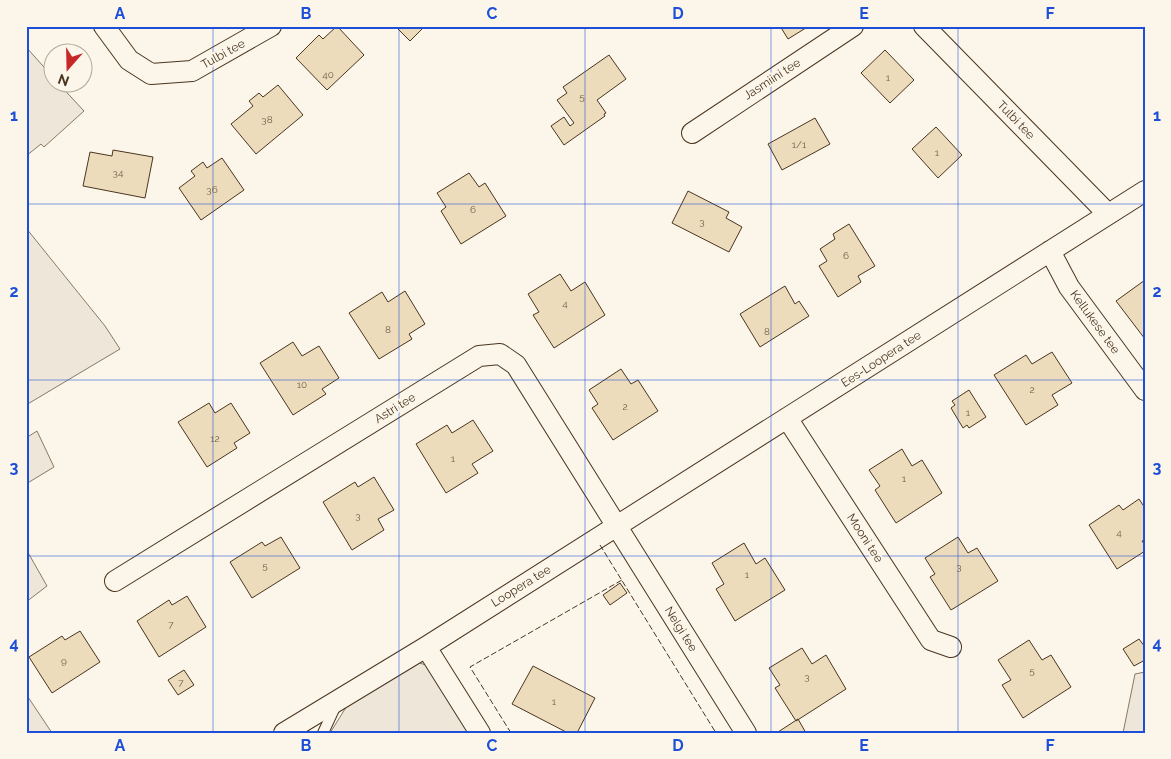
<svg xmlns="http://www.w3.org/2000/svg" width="1171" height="759" viewBox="0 0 1171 759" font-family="Raleway,sans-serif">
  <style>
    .green { fill: #ede6d9; stroke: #887966 }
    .building { fill: #ecdcbc; stroke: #4a3520 }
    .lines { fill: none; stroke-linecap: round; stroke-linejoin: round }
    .service-casing { stroke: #4a3520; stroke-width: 12 }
    .minor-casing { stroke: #4a3520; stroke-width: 22 }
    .service { stroke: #fbf6e9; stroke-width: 10 }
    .minor { stroke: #fbf6e9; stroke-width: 20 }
    .fence { stroke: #4a3520; stroke-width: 1; stroke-dasharray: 6 2.5; stroke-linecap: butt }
    .grid { fill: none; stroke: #1d4ed8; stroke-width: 1; stroke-opacity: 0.55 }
    .labels { text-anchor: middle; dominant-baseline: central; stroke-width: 4; stroke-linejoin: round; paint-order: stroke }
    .number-label { font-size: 10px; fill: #725f47 }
    .street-label { font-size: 12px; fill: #4a3520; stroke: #fbf6e9 }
    .neatline { fill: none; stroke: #1d4ed8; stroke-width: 2 }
    .grid-label { font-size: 16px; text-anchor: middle; font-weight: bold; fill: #1d4ed8 }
  </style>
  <rect width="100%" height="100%" fill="#fbf6e9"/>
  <path class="green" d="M26,47l26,29v6l6,1 26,28 -40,36 -3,-3 -15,12z
    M26,228l79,98 15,23 -94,56z
    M37,431l17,36 -28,17v-46z
    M26,549l21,37 -21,16z
    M409,662l11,1 8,3 41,67h-139l20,-32z
    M1145,672v61h-22l12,-59z
    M26,694l26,39h-26z"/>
  <path class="building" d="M337,26l27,29 -37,35 -31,-32 23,-23 4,4z
    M395,26h30l-15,15z
    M780,26h29l-21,13z
    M885,50l29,30 -24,23 -29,-30z
    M609,55l17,24 -29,21 9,13 -2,1 1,2 -41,29 -13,-19 13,-9 6,9 4,-3 -17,-23 10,-7 -4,-6z
    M278,85l25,30 -47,39 -25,-30 22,-18 -4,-5 10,-8 4,4z
    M815,118l15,26 -48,26 -14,-26z
    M936,127l26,28 -24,23 -26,-29z
    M113,150l40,7 -8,41 -62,-12 7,-34 22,4z
    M222,158l22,32 -43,30 -22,-32 16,-12 -4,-5 12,-9 4,6z
    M469,173l10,14 6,-4 21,33 -45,28 -20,-33 5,-4 -9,-14z
    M688,191l41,21 -3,6 16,9 -13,25 -57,-29z
    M849,224l26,42 -17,10 3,6 -23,15 -19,-31 8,-5 -7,-12 15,-10 -2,-5z
    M560,274l11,17 14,-9 20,33 -51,33 -21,-33 6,-3 -11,-18z
    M1145,280v59l-29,-38z
    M785,286l10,18 4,-3 10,15 -49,31 -20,-33z
    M405,291l20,33 -16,10 3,5 -33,20 -30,-46 33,-21 6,10z
    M293,342l9,14 17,-10 20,32 -17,11 4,5 -33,21 -33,-52z
    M1052,352l20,31 -20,12 6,10 -32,20 -32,-50 32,-20 6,9z
    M621,369l10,15 7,-4 20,31 -45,29 -21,-32 6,-4 -9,-14z
    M969,390l17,27 -17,11 -2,-3 -4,3 -12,-20 4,-3 -3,-4z
    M209,403l6,10 16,-10 19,30 -16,10 3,5 -30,19 -29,-45z
    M473,420l20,31 -21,13 6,9 -32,20 -30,-49 31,-19 5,8z
    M902,449l10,17 10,-6 20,33 -46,30 -21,-33 5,-4 -11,-16z
    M374,477l20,33 -16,9 6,11 -32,20 -29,-48 32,-20 3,5z
    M1139,499l6,9v32l-3,1 3,4v6l-28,18 -28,-44 30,-20 4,5z
    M281,537l19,31 -48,30 -22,-36 32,-20 3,4z
    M958,537l10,16 9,-5 21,33 -47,29 -21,-33 5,-3 -10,-16z
    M744,543l12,21 9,-6 20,32 -50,31 -19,-32 8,-5 -12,-21z
    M620,583l7,10 -17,12 -7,-10z
    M187,596l19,31 -47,30 -22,-36 32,-21 3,5z
    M80,631l20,31 -48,31 -23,-36 33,-21 3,4z
    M1139,639l6,8v13l-11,6 -11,-17z
    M1029,640l13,20 9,-5 20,32 -48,31 -21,-33 9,-5 -13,-20z
    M802,648l10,16 14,-9 20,34 -50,32 -21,-33 5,-3 -11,-17z
    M533,666l62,32 -18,35h-9l-56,-29z
    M184,670l10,15 -16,10 -10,-15z
    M798,719l8,14h-27l-1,-1z"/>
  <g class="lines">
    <g class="service-casing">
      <path id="service" d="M323,733l13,-28"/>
    </g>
    <g class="minor-casing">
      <path id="minor" d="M104,26l25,34 22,14 41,-3 79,-45
        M924,26l184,188
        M692,133l161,-107
        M1050,251l19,36 76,103
        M787,418l144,222 20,7
        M115,581l364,-225 21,-2 16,11 230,368
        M426,647l54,86
        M284,733l142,-86 719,-456"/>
    </g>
    <use href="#service" class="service"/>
    <use href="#minor" class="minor"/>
    <path class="fence" d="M224,26l3,3 4,-3
      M600,545l116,188
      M511,733l-41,-66 152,-87"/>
  </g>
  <path class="grid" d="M213,26v707M399,26v707M585,26v707M771,26v707M958,26v707M26,204h1119M26,380h1119M26,556h1119"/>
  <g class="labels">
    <g class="number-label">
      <text x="328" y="74">40</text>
      <text x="888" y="77">1</text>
      <text x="582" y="96">5</text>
      <text x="267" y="119">38</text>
      <text x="799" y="144">1/1</text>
      <text x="937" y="152">1</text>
      <text x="118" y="172">34</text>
      <text x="212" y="189">36</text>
      <text x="473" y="209">6</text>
      <text x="702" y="221">3</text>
      <text x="846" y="255">6</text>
      <text x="565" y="303">4</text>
      <text x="388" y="329">8</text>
      <text x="767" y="331">8</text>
      <text x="302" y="384">10</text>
      <text x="1032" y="389">2</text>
      <text x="625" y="406">2</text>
      <text x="968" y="412">1</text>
      <text x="215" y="438">12</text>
      <text x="453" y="458">1</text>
      <text x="904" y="478">1</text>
      <text x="358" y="515">3</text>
      <text x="1119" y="532">4</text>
      <text x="265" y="565">5</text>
      <text x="959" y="566">3</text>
      <text x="747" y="574">1</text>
      <text x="171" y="624">7</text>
      <text x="64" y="660">9</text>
      <text x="1032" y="670">5</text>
      <text x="807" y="676">3</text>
      <text x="181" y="682">7</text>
      <text x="554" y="701">1</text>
    </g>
    <g class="street-label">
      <text transform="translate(223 54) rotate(-29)">Tulbi tee</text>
      <text transform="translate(772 79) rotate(-33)">Jasmiini tee</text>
      <text transform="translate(1016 120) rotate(46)">Tulbi tee</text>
      <text transform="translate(1095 322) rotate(54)">Kellukese tee</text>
      <text transform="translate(881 359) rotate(-33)">Ees-Loopera tee</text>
      <text transform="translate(395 408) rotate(-32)">Astri tee</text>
      <text transform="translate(865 538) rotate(57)">Mooni tee</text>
      <text transform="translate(521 586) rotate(-32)">Loopera tee</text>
      <text transform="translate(681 629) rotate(58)">Nelgi tee</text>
    </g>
  </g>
  <rect width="1171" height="759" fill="none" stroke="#fbf6e9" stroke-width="55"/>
  <g transform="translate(68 68) rotate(200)"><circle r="24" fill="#fbf6e9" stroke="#b4a999"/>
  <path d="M0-4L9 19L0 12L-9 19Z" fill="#c62828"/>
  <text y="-8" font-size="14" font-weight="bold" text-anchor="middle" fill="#4a3520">N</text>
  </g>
  <rect x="28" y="28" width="1116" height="704" class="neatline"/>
  <g class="grid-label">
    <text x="120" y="19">A</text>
    <text x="306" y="19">B</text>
    <text x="492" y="19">C</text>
    <text x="678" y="19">D</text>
    <text x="864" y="19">E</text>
    <text x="1050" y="19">F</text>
    <text x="14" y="121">1</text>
    <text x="1157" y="121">1</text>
    <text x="14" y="297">2</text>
    <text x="1157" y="297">2</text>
    <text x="14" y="473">3</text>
    <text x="1157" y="473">3</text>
    <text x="14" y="649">4</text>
    <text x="1157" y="649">4</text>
    <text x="120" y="751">A</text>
    <text x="306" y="751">B</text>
    <text x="492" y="751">C</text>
    <text x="678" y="751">D</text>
    <text x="864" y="751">E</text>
    <text x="1050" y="751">F</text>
  </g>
</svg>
